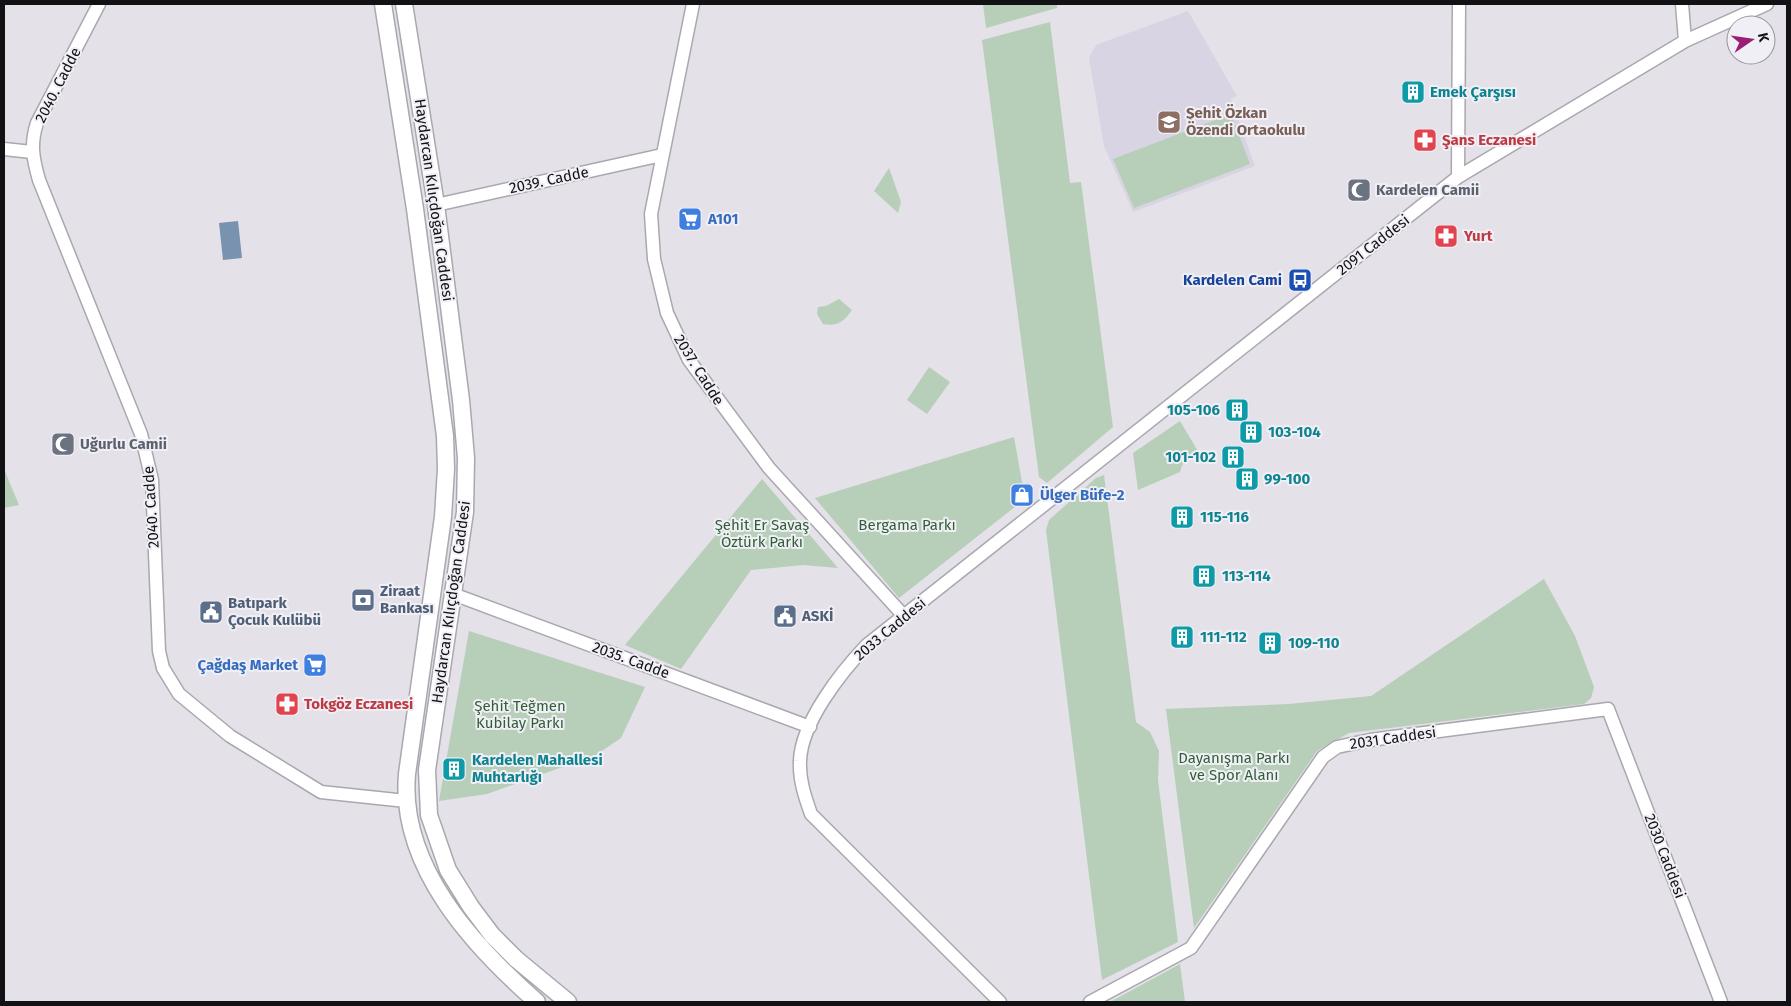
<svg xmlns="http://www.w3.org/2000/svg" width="1791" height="1006" viewBox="0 0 1791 1006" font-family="'Fira Sans',sans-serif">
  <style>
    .built { fill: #d9d4e3 }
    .green { fill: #b7ceb9 }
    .water { fill: #7892b0 }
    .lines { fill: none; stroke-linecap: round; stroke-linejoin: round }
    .minor-casing { stroke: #aaa7af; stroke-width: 15 }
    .major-casing { stroke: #aaa7af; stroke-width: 19 }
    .minor { stroke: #fff; stroke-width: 12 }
    .major { stroke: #fff; stroke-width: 16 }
    .labels { text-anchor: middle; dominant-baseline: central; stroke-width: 4; stroke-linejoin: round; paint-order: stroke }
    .street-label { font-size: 15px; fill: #121113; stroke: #f1eff6 }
    .culture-label { font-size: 15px; font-weight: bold; fill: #0d838f; stroke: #f1eff6; text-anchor: start }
    .education-label { font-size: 15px; font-weight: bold; fill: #785e54; stroke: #f1eff6; text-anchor: start }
    .health-label { font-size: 15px; font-weight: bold; fill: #be3a42; stroke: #f1eff6; text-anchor: start }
    .worship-label { font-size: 15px; font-weight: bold; fill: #5b616d; stroke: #f1eff6; text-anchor: start }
    .shop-label { font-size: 15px; font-weight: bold; fill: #366cbe; stroke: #f1eff6; text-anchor: start }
    .transit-label { font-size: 15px; font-weight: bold; fill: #164399; stroke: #f1eff6; text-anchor: end }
    .park-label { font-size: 15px; fill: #2f5f37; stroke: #f1eff6 }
    .service-label { font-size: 15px; font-weight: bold; fill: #4e5e75; stroke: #f1eff6; text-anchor: start }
  </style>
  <rect width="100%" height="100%" fill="#e4e1e9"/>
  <path class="built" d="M1188,11l49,85 -6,3 24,67 -122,46 -29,-66 -15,-88 7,-13z"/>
  <path class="green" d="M983,4h74v4l-71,20z
    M1050,22l20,161 11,-1 32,245 -66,56 -8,-6 -57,-437z
    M1231,114l19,50 -116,44 -21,-49z
    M889,168l12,34 -3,11 -24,-22z
    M839,299l13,11c-8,11 -14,17 -29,14l-6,-10 1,-7 8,-1z
    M929,367l21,15 -23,32 -20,-14z
    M1180,421l19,32 -17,12 -2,7 -42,18 -5,-37z
    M1014,437l11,62 -126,99 -84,-100z
    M4,469l15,36 -15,3z
    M1104,475l32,247 14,10 9,19 -1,29 20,162 -76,38 -56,-450 3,-10 47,-42z
    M762,479l76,89 -35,-3 -52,5 -70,99 -56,-24z
    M1544,579l31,57 19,51 -3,11 -7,6 -235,29 -32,18 -123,177 -28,-219 123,-5 82,-8z
    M469,631l176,56 -24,51 -25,17 -109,39 -48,7z
    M1180,964l5,38h-75z"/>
  <path class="water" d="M238,221l4,37 -19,2 -4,-37z"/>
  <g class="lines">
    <g class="minor-casing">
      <path id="minor" d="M99,4l-62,119c-7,21 -4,36 2,57l102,254 11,46 7,171 4,17 16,26 51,42 91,56 85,9
        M693,4l-42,210 3,45 13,54 22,47 80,108 135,148
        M1682,4l3,37
        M4,149l28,3
        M1458,177l1,-173
        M436,205l226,-50
        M453,594l357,133
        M1000,1002l-189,-188c-6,-17 -12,-34 -11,-53 1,-38 41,-89 67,-116l591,-468 227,-136 82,-37
        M1090,1002l101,-54 132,-191 14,-10 33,-7 238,-31 113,293"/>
    </g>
    <g class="major-casing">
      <path id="major" d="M383,4l32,205 30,227 1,33 -3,48 -36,257c-8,92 66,172 130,228
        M404,4l32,201 25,195 5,58 -1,54 -38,258 2,45 19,55 23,37 21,28 24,24 52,43"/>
    </g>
    <use href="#minor" class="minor"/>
    <use href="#major" class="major"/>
  </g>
  <defs>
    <g id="building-square" transform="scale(1.25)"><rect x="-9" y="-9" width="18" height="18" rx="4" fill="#0f9aa8" stroke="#f1eff6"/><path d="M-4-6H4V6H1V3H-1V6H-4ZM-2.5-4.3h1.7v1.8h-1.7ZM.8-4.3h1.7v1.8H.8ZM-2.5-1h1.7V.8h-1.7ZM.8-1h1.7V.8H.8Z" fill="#fff"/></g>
    <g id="school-square" transform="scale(1.25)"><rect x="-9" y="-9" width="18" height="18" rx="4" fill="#8d6e63" stroke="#f1eff6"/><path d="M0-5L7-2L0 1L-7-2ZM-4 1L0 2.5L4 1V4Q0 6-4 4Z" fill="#fff"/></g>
    <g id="pharmacy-square" transform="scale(1.25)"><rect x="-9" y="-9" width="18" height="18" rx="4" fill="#e0444e" stroke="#f1eff6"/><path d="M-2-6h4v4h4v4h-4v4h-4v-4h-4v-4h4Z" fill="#fff"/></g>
    <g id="mosque-square" transform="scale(1.25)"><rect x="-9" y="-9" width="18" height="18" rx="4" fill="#6b7280" stroke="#f1eff6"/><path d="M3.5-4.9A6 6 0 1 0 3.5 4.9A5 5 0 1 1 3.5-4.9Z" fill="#fff"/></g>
    <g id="supermarket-square" transform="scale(1.25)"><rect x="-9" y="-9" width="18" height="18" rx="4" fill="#3f7fe0" stroke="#f1eff6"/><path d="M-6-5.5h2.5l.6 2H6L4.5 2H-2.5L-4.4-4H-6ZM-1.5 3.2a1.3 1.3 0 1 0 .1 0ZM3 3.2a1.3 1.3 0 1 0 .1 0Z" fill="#fff"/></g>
    <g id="bus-square" transform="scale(1.25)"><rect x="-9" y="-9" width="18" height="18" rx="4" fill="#1a4fb4" stroke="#f1eff6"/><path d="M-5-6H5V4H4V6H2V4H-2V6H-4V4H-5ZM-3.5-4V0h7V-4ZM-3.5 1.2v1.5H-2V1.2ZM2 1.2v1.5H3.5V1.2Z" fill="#fff"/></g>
    <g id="shop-square" transform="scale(1.25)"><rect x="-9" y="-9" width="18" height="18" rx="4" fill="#3f7fe0" stroke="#f1eff6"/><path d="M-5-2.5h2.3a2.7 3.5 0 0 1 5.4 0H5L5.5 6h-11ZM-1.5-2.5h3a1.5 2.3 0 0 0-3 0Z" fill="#fff"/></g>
    <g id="bank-square" transform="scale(1.25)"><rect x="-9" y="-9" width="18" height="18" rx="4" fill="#5c6f8a" stroke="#f1eff6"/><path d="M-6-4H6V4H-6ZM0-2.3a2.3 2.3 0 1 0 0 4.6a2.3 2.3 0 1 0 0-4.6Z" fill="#fff"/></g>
    <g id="civic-square" transform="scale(1.25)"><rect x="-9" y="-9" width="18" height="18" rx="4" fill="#5c6f8a" stroke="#f1eff6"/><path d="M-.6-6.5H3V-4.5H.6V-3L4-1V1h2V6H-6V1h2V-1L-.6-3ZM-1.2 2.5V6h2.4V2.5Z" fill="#fff"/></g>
  </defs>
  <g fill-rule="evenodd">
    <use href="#building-square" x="1413" y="92"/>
    <use href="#school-square" x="1169" y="122"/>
    <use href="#pharmacy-square" x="1425" y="140"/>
    <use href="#mosque-square" x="1359" y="190"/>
    <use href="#supermarket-square" x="690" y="219"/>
    <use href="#pharmacy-square" x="1446" y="236"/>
    <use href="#bus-square" x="1300" y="280"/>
    <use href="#building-square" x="1237" y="410"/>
    <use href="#building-square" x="1251" y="432"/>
    <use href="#mosque-square" x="63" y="444"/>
    <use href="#building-square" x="1233" y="457"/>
    <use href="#building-square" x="1247" y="479"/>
    <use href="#shop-square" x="1022" y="495"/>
    <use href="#building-square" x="1182" y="517"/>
    <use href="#building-square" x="1204" y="576"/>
    <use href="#bank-square" x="363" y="600"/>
    <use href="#civic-square" x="211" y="612"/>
    <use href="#civic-square" x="785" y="616"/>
    <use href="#building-square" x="1182" y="637"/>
    <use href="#building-square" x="1270" y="643"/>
    <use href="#supermarket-square" x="315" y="665"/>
    <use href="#pharmacy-square" x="287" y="704"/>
    <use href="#building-square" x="454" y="769"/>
  </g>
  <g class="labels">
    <g class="street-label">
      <text transform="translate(58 85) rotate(-63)">2040. Cadde</text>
      <text transform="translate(549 180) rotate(-12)">2039. Cadde</text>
      <text transform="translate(434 200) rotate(82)">Haydarcan Kılıçdoğan Caddesi</text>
      <text transform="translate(1373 245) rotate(-38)">2091 Caddesi</text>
      <text transform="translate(699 370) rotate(58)">2037. Cadde</text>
      <text transform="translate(151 507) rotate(-94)">2040. Cadde</text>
      <text transform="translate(451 602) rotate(-82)">Haydarcan Kılıçdoğan Caddesi</text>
      <text transform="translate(890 629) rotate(-40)">2033 Caddesi</text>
      <text transform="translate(631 660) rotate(20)">2035. Cadde</text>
      <text transform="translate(1393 738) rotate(-8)">2031 Caddesi</text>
      <text transform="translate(1665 856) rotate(69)">2030 Caddesi</text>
    </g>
    <g class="culture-label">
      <text x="1430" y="92">Emek Çarşısı</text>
      <text x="1220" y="410" text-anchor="end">105-106</text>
      <text x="1268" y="432">103-104</text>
      <text x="1216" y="457" text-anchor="end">101-102</text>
      <text x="1264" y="479">99-100</text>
      <text x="1200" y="517">115-116</text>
      <text x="1222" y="576">113-114</text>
      <text x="1200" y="637">111-112</text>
      <text x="1288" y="643">109-110</text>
      <text x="472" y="760">Kardelen Mahallesi<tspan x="472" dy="17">Muhtarlığı</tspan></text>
    </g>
    <g class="education-label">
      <text x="1186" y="113">Şehit Özkan<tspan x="1186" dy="17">Özendi Ortaokulu</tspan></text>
    </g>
    <g class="health-label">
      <text x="1442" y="140">Şans Eczanesi</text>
      <text x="1464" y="236">Yurt</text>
      <text x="304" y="704">Tokgöz Eczanesi</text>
    </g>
    <g class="worship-label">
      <text x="1376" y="190">Kardelen Camii</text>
      <text x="80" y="444">Uğurlu Camii</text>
    </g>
    <g class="shop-label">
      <text x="708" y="219">A101</text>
      <text x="1040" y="495">Ülger Büfe-2</text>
      <text x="298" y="665" text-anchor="end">Çağdaş Market</text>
    </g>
    <g class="transit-label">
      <text x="1282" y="280">Kardelen Cami</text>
    </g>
    <g class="park-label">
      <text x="762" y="525">Şehit Er Savaş<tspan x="762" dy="17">Öztürk Parkı</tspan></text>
      <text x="907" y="525">Bergama Parkı</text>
      <text x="520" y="706">Şehit Teğmen<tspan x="520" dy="17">Kubilay Parkı</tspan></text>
      <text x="1234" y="758">Dayanışma Parkı<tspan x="1234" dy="17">ve Spor Alanı</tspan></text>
    </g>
    <g class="service-label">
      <text x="380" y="591">Ziraat<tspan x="380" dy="17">Bankası</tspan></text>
      <text x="228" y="603">Batıpark<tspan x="228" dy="17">Çocuk Kulübü</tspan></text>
      <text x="802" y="616">ASKİ</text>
    </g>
  </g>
  <rect width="1791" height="1006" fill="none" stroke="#121113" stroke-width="10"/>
  <g transform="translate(1751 40) rotate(77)"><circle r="24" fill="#f1eff6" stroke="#98969b"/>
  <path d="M0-4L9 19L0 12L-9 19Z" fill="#9a1e76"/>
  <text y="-8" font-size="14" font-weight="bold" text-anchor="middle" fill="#121113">K</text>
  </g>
</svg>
